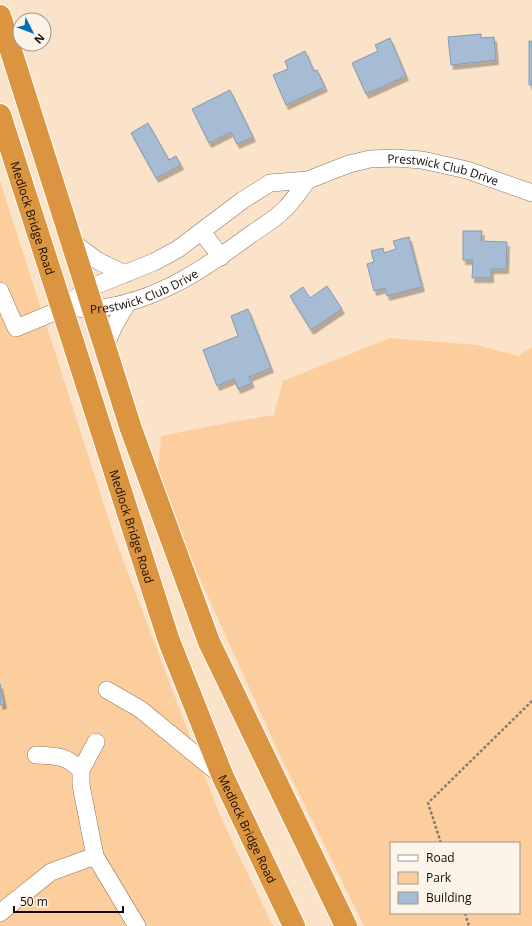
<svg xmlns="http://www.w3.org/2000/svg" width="532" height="926" viewBox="0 0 532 926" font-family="'Open Sans',sans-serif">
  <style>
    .green { fill: #fcce9d; fill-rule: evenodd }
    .building { fill: #a5bcd4; stroke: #849ab0; filter: url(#shadow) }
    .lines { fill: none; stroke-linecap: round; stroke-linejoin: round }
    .minor-casing { stroke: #8b755f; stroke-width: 18 }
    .highway-casing { stroke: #fff; stroke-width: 24 }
    .path { stroke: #8a7a6a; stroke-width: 2.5; stroke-dasharray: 3 2; stroke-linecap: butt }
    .minor { stroke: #fff; stroke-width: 17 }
    .highway { stroke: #db9540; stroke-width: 22 }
    .labels { text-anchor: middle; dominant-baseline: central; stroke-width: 3; stroke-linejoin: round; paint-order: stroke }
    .street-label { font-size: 12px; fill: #140c05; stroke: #fcf3e9 }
  </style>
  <defs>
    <filter id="shadow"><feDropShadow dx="2.5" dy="4.5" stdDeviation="0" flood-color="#0004"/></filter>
  </defs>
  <rect width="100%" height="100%" fill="#fbe3ca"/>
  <path class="green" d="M0,181l114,355 107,282 52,108h-273z
    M390,338l87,7 42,11 13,-9v579h-168l-88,-179 -92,-203 -26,-75 3,-33 76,-15 37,-6 9,-34zM391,843h128v70h-128z"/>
  <path class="building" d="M481,34v4l13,-1 2,23 -45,5 -3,-28z
    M390,38l16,38 -40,18 -14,-31 26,-12 -3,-6z
    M529,41h3v44h-3z
    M305,51l9,20 3,-1 8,17 -39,18 -13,-30 15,-6 -3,-8z
    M230,90l23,47 -16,7 -6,-12 -22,11 -17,-34z
    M148,123l21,37 7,-4 5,9 -25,13 -25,-45z
    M463,231h19l-1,10 26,1 -1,27h-15v9h-19l1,-18h-10z
    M409,237l13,50 -35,9 -2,-8 -11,3 -7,-27 7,-2 -3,-11 12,-3 1,5 12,-4 -3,-8z
    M327,286l15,23 -31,21 -21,-34 13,-9 7,11z
    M248,309l23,59 -22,9 3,6 -14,6 -4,-10 -17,7 -14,-36 35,-14 -7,-20z
    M0,684l4,20 -4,1z"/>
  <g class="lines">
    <g class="minor-casing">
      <g id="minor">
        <path d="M202,232l19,25"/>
        <path d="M71,241l27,20 27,13"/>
        <path id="s1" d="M0,291l16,37 46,-19 25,-20 67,-27 24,-13 65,-49 27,-17 38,-3 41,-16 21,-5 26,-1 26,2 45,10 65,23"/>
        <path id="s2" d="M82,309c63,0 120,-38 168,-74 12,-8 25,-16 35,-26 8,-8 15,-19 23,-29"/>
        <path d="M105,347l9,-21 14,-24"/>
        <path d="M107,690l33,19 83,68"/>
        <path d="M96,742l-15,28v15l14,71 42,70"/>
        <path d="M36,755c21,1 29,0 45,15"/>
        <path d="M0,913l51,-41 44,-16"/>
      </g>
    </g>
    <g class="highway-casing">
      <g id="highway">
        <path d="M0,16l131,413 78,213 137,284"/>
        <path id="s3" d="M0,115l169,526 54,136 71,149"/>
      </g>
    </g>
    <path class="path" d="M441,843l-13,-40 104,-102
      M465,913l4,13"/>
    <use href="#minor" class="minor"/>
    <use href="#highway" class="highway"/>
  </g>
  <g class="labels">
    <g class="street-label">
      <text stroke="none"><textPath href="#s1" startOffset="513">Prestwick Club Drive</textPath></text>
      <text stroke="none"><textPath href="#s3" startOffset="108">Medlock Bridge Road</textPath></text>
      <text stroke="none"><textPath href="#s2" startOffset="65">Prestwick Club Drive</textPath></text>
      <text stroke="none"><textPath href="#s3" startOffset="432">Medlock Bridge Road</textPath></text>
      <text stroke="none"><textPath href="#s3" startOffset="756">Medlock Bridge Road</textPath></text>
    </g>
  </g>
  <rect x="390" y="842" width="130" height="72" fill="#fcf3e9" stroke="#9f978e"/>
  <rect x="398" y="855" width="20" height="6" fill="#ffffff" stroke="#9f978e"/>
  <text x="426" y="862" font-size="12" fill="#140c05">Road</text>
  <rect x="398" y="872" width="20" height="12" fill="#fcce9d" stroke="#9f978e"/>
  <text x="426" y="882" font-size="12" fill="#140c05">Park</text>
  <rect x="398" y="892" width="20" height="12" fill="#a5bcd4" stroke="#9f978e"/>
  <text x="426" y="902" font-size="12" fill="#140c05">Building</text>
  <g transform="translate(32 32) rotate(132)"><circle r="19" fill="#fcf3e9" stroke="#9f978e"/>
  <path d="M0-3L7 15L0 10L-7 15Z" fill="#086db9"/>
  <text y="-6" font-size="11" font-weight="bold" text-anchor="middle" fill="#140c05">N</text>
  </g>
  <path d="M14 906v6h109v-6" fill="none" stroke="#140c05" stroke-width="2"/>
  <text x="20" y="906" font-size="12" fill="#140c05" stroke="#fcf3e9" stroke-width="3" paint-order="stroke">50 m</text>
</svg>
